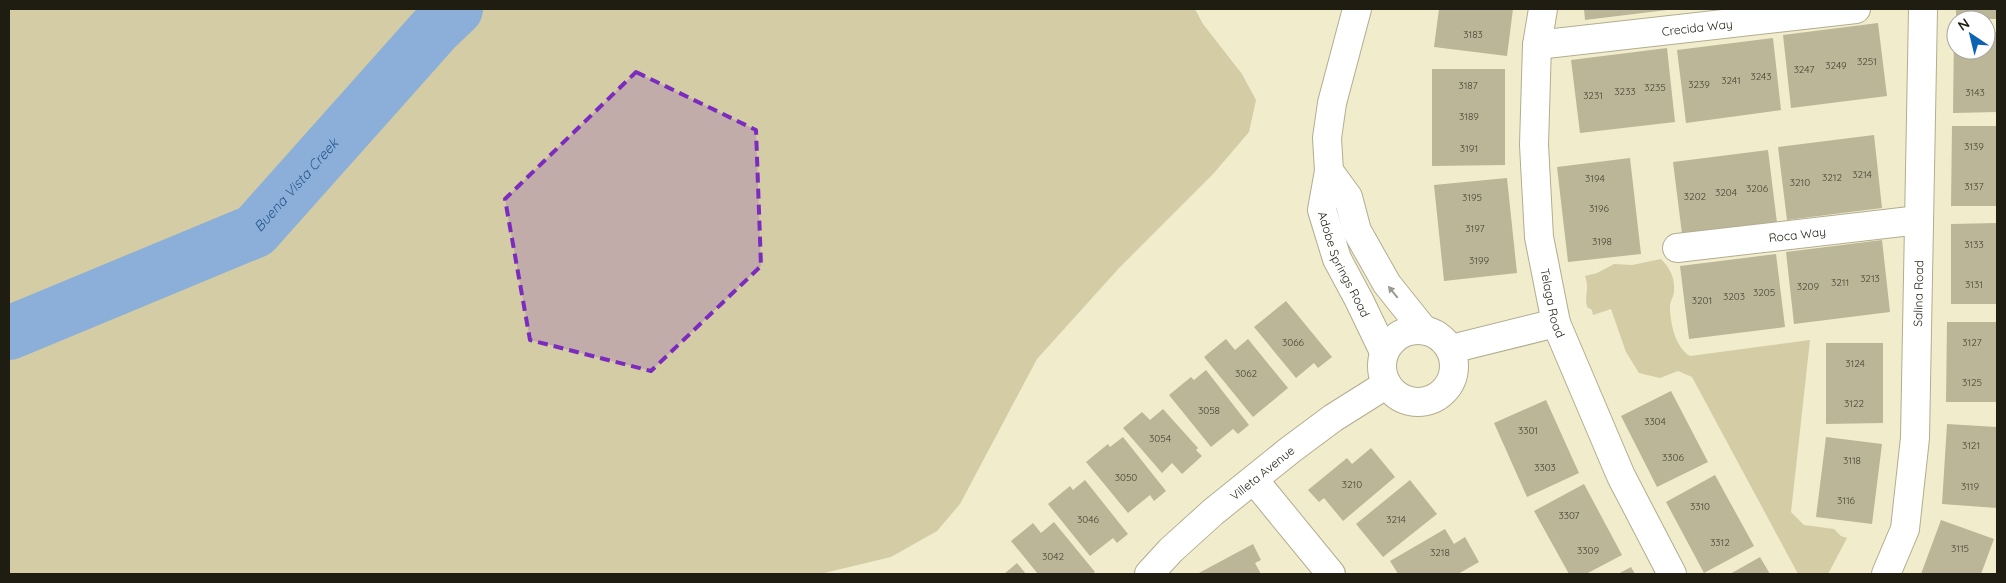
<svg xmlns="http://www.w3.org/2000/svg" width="2006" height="583" viewBox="0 0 2006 583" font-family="Quicksand,sans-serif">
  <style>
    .green { fill: #d4cca5 }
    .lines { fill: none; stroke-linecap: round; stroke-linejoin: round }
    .river { stroke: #8bafd8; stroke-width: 54 }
    .building { fill: #bbb698 }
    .minor-casing { stroke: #b2ad8f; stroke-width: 30 }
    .minor { stroke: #fff; stroke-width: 28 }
    .oneway { fill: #9a9994 }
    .marked { fill: #7b2cbf; fill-opacity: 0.2; stroke: #7b2cbf; stroke-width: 4; stroke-dasharray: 10 6; stroke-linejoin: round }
    .labels { text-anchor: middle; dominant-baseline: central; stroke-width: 4; stroke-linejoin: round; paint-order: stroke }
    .number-label { font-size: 10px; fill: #464333 }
    .street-label { font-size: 12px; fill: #1f1d11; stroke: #fff }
    .water-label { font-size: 14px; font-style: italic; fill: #28598f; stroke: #fff }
  </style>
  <rect width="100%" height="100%" fill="#f1eccc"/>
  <path class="green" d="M12,9h1183l8,15 39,50 14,26 -7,32 -35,41 -94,94 -83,92 -77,145 -23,27 -46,26 -71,17h-811v-562z
    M1661,259c9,9 14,19 13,32 0,5 -4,10 -4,15 0,17 5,41 20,50l120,-16 -19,172 13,13 30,4 7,7 6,2 -19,36h-30l-106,-197 -14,-6 -18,7 -21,-5 -13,-21 -15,-43 -18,6 -1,-5 -5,-3c-3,-13 3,-17 -2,-31l12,-3 17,-9 18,1z"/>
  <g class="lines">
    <path class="river" id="s1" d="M9,333l246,-102 180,-202 21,-20"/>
  </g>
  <path class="building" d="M1439,9h74l-6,47 -73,-9z
    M1584,9h83v1l-82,10z
    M1956,9h41v10h-41z
    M1878,23l9,73 -96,12 -8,-73z
    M1954,32h2v18h30v-18h11v80l-44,1z
    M1773,38l8,72 -95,13 -9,-73z
    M1667,48l8,74 -95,11 -9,-73z
    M1432,69h73v96l-73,1z
    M1952,126h45v80h-46z
    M1874,135l8,73 -95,12 -9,-73z
    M1768,150l9,73 -95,11 -9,-72z
    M1630,158l11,96 -73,8 -11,-95z
    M1507,178l10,95 -73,8 -10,-96z
    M1997,223v81h-46v-80z
    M1882,240l8,72 -96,12 -8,-72z
    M1776,254l9,73 -96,12 -9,-73z
    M1286,301l46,56 -14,11 -4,-5 -18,15 -42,-51z
    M1947,322h50v80h-51z
    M1226,339l9,11 13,-11 40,49 -35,29 -49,-60z
    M1826,343h57v80l-57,1z
    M1206,370l43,55 -11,9 -5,-5 -22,18 -42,-52 22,-18 3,3z
    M1671,391l37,71 -51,25 -36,-71z
    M1546,400l33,73 -52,24 -33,-74z
    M1163,409l35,39 -2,2 6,6 -20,18 -10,-11 -10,10 -39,-45 19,-16 8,8z
    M1947,424l50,3v81l-55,-4z
    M1123,437l43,54 -12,10 -4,-6 -22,18 -42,-51 22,-18 2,3z
    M1826,437l56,7 -10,80 -56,-7z
    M1371,448l24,29 -52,44 -19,-23 -5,4 -11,-12 39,-32 5,6z
    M1715,475l39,71 -50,27 -38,-71z
    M1085,480l43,54 -11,9 -4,-5 -23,18 -42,-52 22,-18 3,4z
    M1410,480l27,34 -54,43 -27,-33z
    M1584,484l38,71 -36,19h-17l-35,-63z
    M1941,520l53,19 -13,35h-60z
    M1054,522l41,50 -3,2h-54l-27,-33 22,-18 8,10z
    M1445,529l9,15 11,-7 14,25 -21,12h-60l-8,-13z
    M1253,544l8,16 -6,3 6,11h-64z
    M1760,557l10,17h-40z
    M1017,563l9,11h-22z
    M1631,567l4,7h-17z"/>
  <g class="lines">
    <g class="minor-casing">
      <g id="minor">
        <path id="s2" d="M1357,9l-25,94 -5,35 2,33 -7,39 15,49 22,41 25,52"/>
        <path id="s3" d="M1543,9l-6,36 -3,100 5,92 17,86 65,153 51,98"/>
        <path id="s4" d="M1537,45l319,-36"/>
        <path d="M1329,171l19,26 9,34 30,53 36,45"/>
        <path id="s5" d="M1677,248l242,-28"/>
        <circle cx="1418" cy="366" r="36"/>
        <path d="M1451,349l105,-26"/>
        <path d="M1254,480l77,94"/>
        <path id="s6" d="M1149,574l22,-24 42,-38 77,-62 43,-32 54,-34"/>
        <path id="s7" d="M1886,574l19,-45 10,-91 8,-429"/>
      </g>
    </g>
    <use href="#minor" class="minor"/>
  </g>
  <defs><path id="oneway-solid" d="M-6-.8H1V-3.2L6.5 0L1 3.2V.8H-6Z" transform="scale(1.25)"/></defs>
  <use class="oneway" href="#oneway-solid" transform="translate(1393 292) rotate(-129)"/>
  <path class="marked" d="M636,72l120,58 5,136 -110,105 -121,-31 -25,-141z"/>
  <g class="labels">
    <g class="number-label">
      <text x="1473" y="34">3183</text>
      <text x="1867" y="61">3251</text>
      <text x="1836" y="65">3249</text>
      <text x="1804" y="69">3247</text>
      <text x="1761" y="76">3243</text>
      <text x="1731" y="80">3241</text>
      <text x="1699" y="84">3239</text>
      <text x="1468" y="85">3187</text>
      <text x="1655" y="87">3235</text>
      <text x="1625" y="91">3233</text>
      <text x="1975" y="92">3143</text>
      <text x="1593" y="95">3231</text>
      <text x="1469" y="116">3189</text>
      <text x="1974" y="146">3139</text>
      <text x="1469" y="148">3191</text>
      <text x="1862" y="174">3214</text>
      <text x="1832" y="177">3212</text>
      <text x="1595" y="178">3194</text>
      <text x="1800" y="182">3210</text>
      <text x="1974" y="186">3137</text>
      <text x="1757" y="188">3206</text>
      <text x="1726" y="192">3204</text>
      <text x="1695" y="196">3202</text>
      <text x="1472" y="197">3195</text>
      <text x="1599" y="208">3196</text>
      <text x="1475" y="228">3197</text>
      <text x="1602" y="241">3198</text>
      <text x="1974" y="244">3133</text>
      <text x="1479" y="260">3199</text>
      <text x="1870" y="278">3213</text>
      <text x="1840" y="282">3211</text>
      <text x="1974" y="284">3131</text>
      <text x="1808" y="286">3209</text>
      <text x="1764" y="292">3205</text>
      <text x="1734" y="296">3203</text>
      <text x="1702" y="300">3201</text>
      <text x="1293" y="342">3066</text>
      <text x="1972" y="342">3127</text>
      <text x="1855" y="363">3124</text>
      <text x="1246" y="373">3062</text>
      <text x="1972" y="382">3125</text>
      <text x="1854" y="403">3122</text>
      <text x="1209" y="410">3058</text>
      <text x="1655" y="421">3304</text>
      <text x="1528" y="430">3301</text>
      <text x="1160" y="438">3054</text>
      <text x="1971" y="445">3121</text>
      <text x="1673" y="457">3306</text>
      <text x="1852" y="460">3118</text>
      <text x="1545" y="467">3303</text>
      <text x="1126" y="477">3050</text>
      <text x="1352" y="484">3210</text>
      <text x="1970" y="486">3119</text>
      <text x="1846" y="500">3116</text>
      <text x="1700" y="506">3310</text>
      <text x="1569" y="515">3307</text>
      <text x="1088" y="519">3046</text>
      <text x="1396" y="519">3214</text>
      <text x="1720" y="542">3312</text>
      <text x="1960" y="548">3115</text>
      <text x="1588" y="550">3309</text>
      <text x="1440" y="552">3218</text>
      <text x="1053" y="556">3042</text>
    </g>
    <g class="street-label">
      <text stroke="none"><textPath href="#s4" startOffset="161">Crecida Way</textPath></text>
      <text stroke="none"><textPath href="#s5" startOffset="121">Roca Way</textPath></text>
      <text stroke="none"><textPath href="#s2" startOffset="264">Adobe Springs Road</textPath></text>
      <text stroke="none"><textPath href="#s7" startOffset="285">Salina Road</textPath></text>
      <text stroke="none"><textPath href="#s3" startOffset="296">Telaga Road</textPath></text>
      <text stroke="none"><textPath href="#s6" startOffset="152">Villeta Avenue</textPath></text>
    </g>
    <g class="water-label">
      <text stroke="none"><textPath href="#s1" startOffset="328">Buena Vista Creek</textPath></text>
    </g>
  </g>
  <rect width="2006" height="583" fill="none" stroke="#1f1d11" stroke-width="20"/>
  <g transform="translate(1971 35) rotate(325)"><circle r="24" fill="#ffffff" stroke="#a5a5a0"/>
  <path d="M0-4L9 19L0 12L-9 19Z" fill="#0d63b1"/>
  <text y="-8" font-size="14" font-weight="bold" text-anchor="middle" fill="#1f1d11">N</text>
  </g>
</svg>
